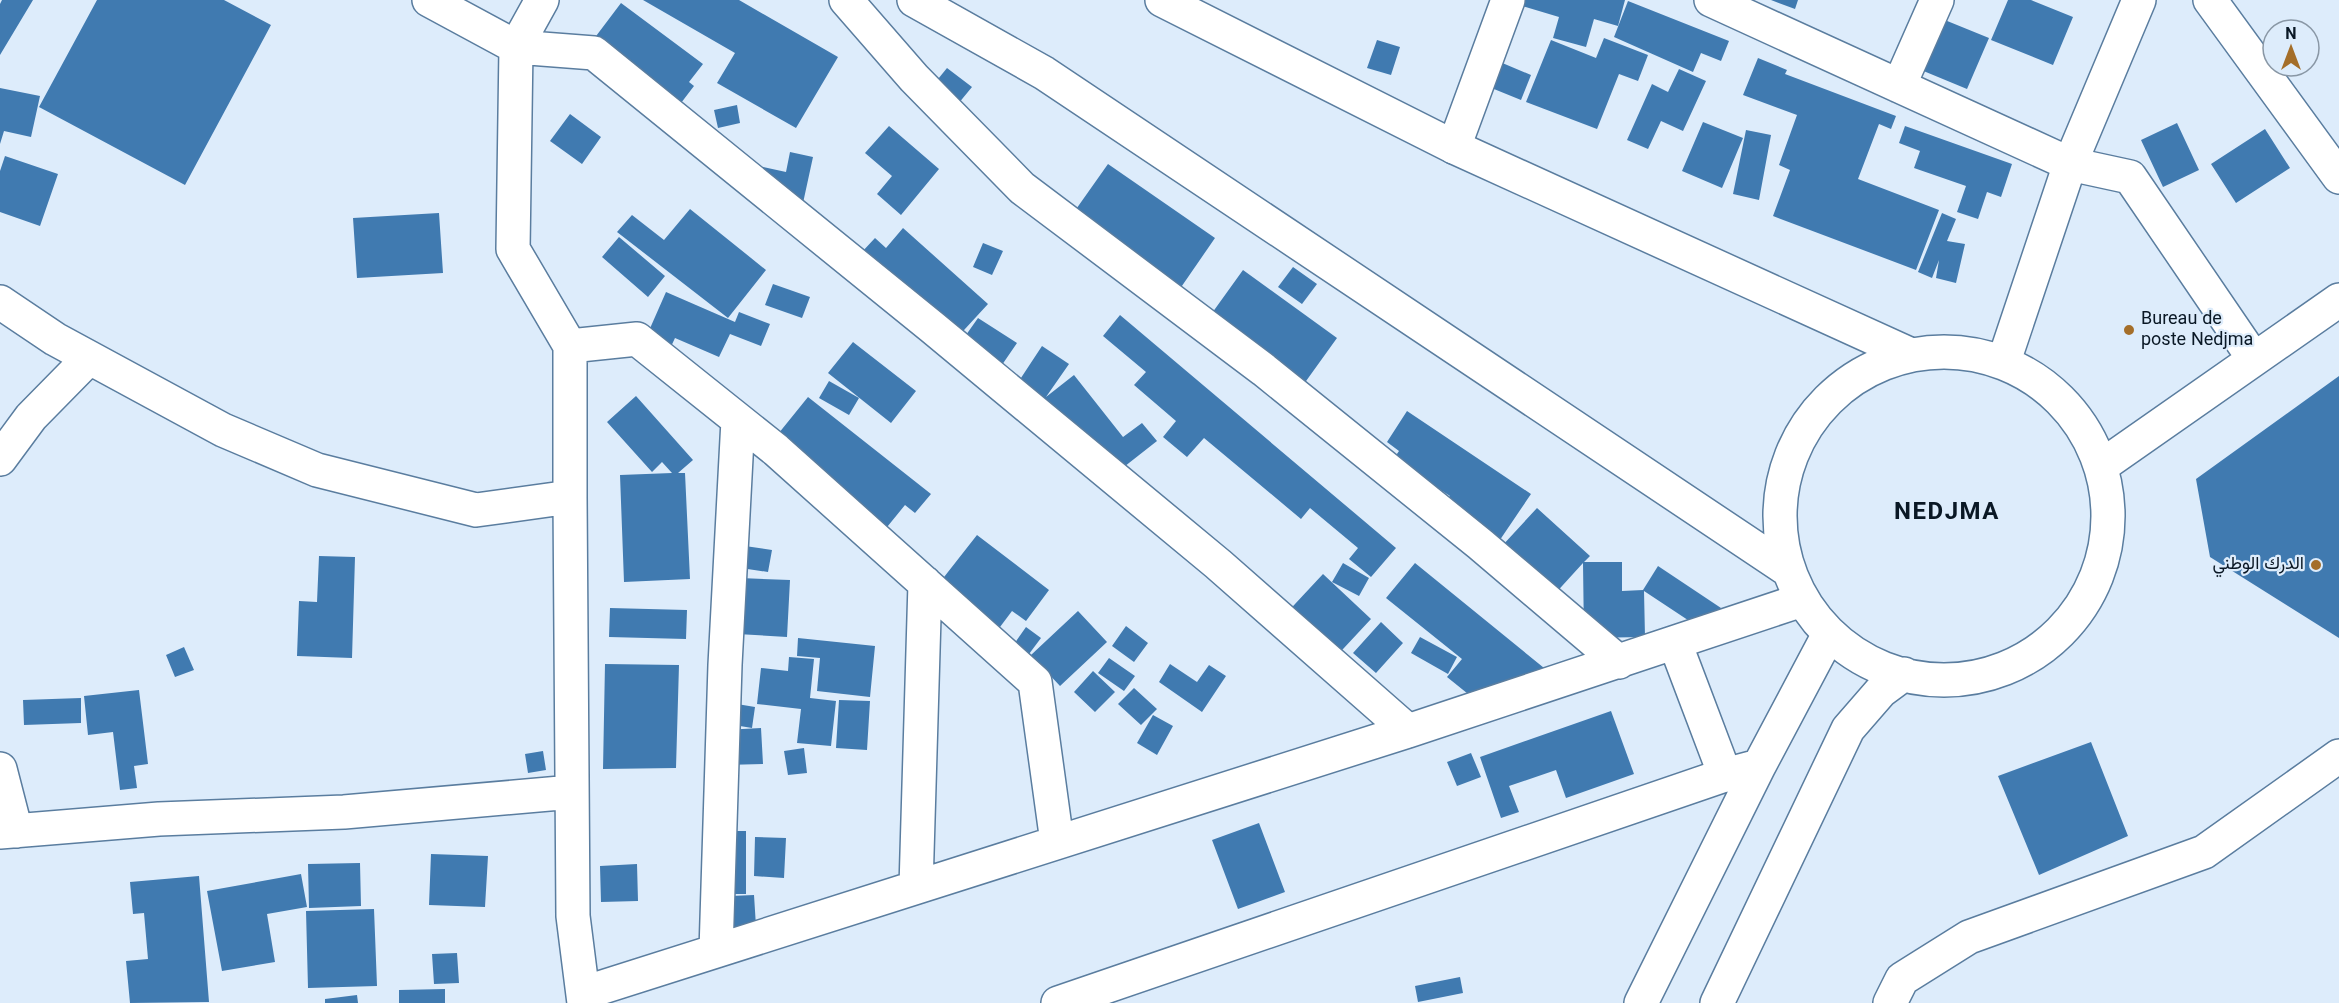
<svg xmlns="http://www.w3.org/2000/svg" width="2339" height="1003" viewBox="0 0 2339 1003" font-family="Georgia,Vazirmatn,serif">
  <style>
    .building { fill: #407ab0 }
    .lines { fill: none; stroke-linecap: round; stroke-linejoin: round }
    .minor-casing { stroke: #5a7d9f; stroke-width: 36 }
    .tertiary-casing { stroke: #5a7d9f; stroke-width: 36 }
    .minor { stroke: #fff; stroke-width: 33 }
    .tertiary { stroke: #fff; stroke-width: 33 }
    .poi-dot { fill: #a46e29; stroke: #ddecfb; stroke-width: 2 }
    .labels { text-anchor: middle; dominant-baseline: central; stroke-width: 4.5; stroke-linejoin: round; paint-order: stroke }
    .poi-label { font-size: 18px; fill: #0a1825; stroke: #ddecfb; text-anchor: start }
    .district-label { font-size: 24px; font-weight: bold; letter-spacing: 1.5px; fill: #0a1825; stroke: #ddecfb }
  </style>
  <rect width="100%" height="100%" fill="#ddecfb"/>
  <path class="building" d="M2,0h31l-33,55v-51z
    M97,0h127l47,25 -86,160 -146,-78z
    M643,0h96l99,57 -42,71 -79,-45 18,-30z
    M1502,0h123l-7,26 -24,-7 -8,28 -33,-9 6,-21z
    M1771,0h27l-3,9z
    M2008,0h23l42,17 -20,48 -62,-25z
    M1628,1l101,40 -8,20 -20,-8 -8,19 -79,-35z
    M621,3l82,61 -14,18 5,4 -26,34 -87,-64z
    M1930,14l59,24 -22,51 -58,-24z
    M1604,38l44,17 -10,26 -19,-7 -22,55 -71,-27 25,-62 45,18z
    M1377,40l23,7 -9,28 -24,-7z
    M1758,58l29,12 -2,4 111,42 -5,13 -12,-5 -21,55 81,31 -23,60 -143,-54 17,-46 -11,-5 18,-50 -54,-20z
    M1500,62l31,13 -10,25 -32,-13z
    M947,68l25,19 -14,17 -24,-20z
    M1679,69l27,12 -23,50 -22,-10 -13,28 -21,-9 25,-56 16,8z
    M0,88l40,8 -9,41 -27,-6 -4,13z
    M737,105l3,18 -22,5 -4,-18z
    M570,114l31,23 -19,27 -32,-23z
    M1703,122l40,16 -21,50 -40,-17z
    M2177,123l22,47 -36,17 -22,-47z
    M889,126l50,43 -38,46 -24,-21 15,-18 -27,-23z
    M1905,126l107,38 -11,33 -14,-5 -9,27 -21,-7 9,-26 -52,-18 6,-17 -21,-8z
    M2265,129l25,39 -54,35 -25,-39z
    M1746,130l25,5 -12,65 -26,-6z
    M790,152l23,5 -10,46 -54,-39 37,8z
    M5,156l53,18 -18,52 -40,-14v-41z
    M1108,164l107,74 -40,58 -108,-74z
    M690,209l76,61 -38,48 -111,-86 15,-17 32,25z
    M439,213l4,60 -86,5 -4,-60z
    M1942,213l14,6 -9,22 18,3 -9,39 -20,-5 3,-18 -7,18 -14,-6z
    M903,228l85,76 -35,38 -105,-75 27,-29 11,10z
    M619,237l46,39 -17,21 -46,-40z
    M983,243l20,8 -11,24 -19,-8z
    M1293,267l24,17 -15,20 -24,-17z
    M1243,270l94,68 -41,57 -94,-68z
    M773,284l37,13 -8,21 -37,-13z
    M666,292l69,30 4,-10 31,12 -9,22 -31,-12 -11,23 -44,-19 -7,15 -24,-11z
    M1120,315l276,233 -25,29 -22,-18 9,-11 -48,-40 -9,11 -97,-81 -17,19 -24,-20 13,-16 -42,-36 12,-13 -43,-36z
    M978,318l39,25 -24,35 -39,-26z
    M853,342l63,49 -25,32 -63,-50z
    M1042,346l27,18 -23,33 28,-22 49,62 19,-14 15,18 -51,40 -95,-88z
    M2339,376v262l-129,-81 -14,-78z
    M829,381l30,17 -10,17 -30,-17z
    M636,396l57,64 -15,13h7l5,106 -66,3 -4,-107 52,-2 -10,-11 -10,10 -45,-50z
    M808,397l123,97 -16,19 -10,-8 -22,27 -113,-88z
    M1407,411l124,83 -46,68 -47,-48 12,-18 -20,-13 -11,16 -36,-25 16,-23 -12,-9z
    M1537,508l53,48 -6,6h38v29l21,-1 15,-24 63,42 -15,24 -62,-41 1,46 -61,1 -1,-75 -41,45 -53,-48z
    M977,535l72,55 -23,31 -14,-10 -15,20 -60,-45z
    M745,546l27,4 -4,22 -27,-4z
    M319,556l36,1 -3,101 -55,-2 2,-55 18,1z
    M1343,563l26,15 -10,18 -27,-14z
    M1415,563l134,109 -66,34 -36,-29 15,-18 -76,-61z
    M1323,574l48,45 -41,44 -49,-44z
    M740,578l50,2 -3,57 -50,-3z
    M610,608l77,2 -1,29 -77,-2z
    M1078,611l29,31 -47,44 -29,-31z
    M1381,622l22,21 -27,30 -23,-20z
    M1126,626l22,17 -14,19 -22,-16z
    M1026,627l15,11 -15,20 -14,-11z
    M1420,637l37,20 -9,17 -37,-21z
    M798,638l77,8 -5,51 -53,-6 3,-33 -23,-2z
    M184,647l10,23 -19,7 -9,-22z
    M789,657l25,2 -4,39 26,3 -5,45 -34,-3 4,-34 -44,-5 4,-36 27,3z
    M1109,658l26,18 -11,15 -26,-18z
    M605,664l74,1 -3,103 -73,1z
    M1170,664l27,18 12,-17 17,11 -24,36 -43,-30z
    M1093,671l22,21 -20,20 -21,-20z
    M1134,688l23,21 -16,16 -23,-21z
    M139,690l9,74 -14,2 3,22 -17,2 -7,-58 -25,3 -4,-39z
    M81,698v25l-57,2 -1,-25z
    M839,700l31,1 -3,49 -31,-2z
    M731,703l24,4 -3,21 -24,-4z
    M1611,711l23,63 -68,24 -10,-28 -47,16 10,26 -18,6 -21,-61z
    M1153,715l20,11 -16,29 -20,-12z
    M761,728l2,36 -38,1 -1,-35z
    M2091,742l37,94 -89,39 -41,-99z
    M804,748l3,25 -19,2 -4,-24z
    M543,751l3,19 -18,3 -3,-19z
    M1471,753l10,24 -24,9 -10,-24z
    M1259,823l26,69 -47,17 -26,-69z
    M716,831h30v63h-31z
    M755,837l31,1 -2,40 -30,-2z
    M431,854l57,2 -3,51 -56,-2z
    M360,863l1,43 -52,2 -1,-44z
    M637,864l1,37 -37,1 -1,-36z
    M301,874l6,33 -40,7 8,48 -53,9 -15,-80z
    M199,876l10,126 -79,1 -4,-42 22,-2 -4,-46 -11,1 -3,-32z
    M754,895l3,47 -46,3 -3,-48z
    M374,909l3,77 -69,2 -2,-77z
    M457,953l2,30 -25,1 -2,-30z
    M1460,977l3,16 -45,9 -3,-16z
    M445,989v14h-46v-13z
    M357,995l1,8h-33v-4z"/>
  <g class="lines">
    <g class="minor-casing">
      <path id="minor" d="M429,0l87,47 78,6 338,274 286,237 190,167
        M542,0l-26,47 -3,202 57,97v151
        M846,0l68,78 108,110 242,182 216,174 139,118
        M1711,0l359,164 60,13 124,182
        M2210,0l129,177
        M1899,86l38,-86
        M1454,147l54,-147
        M0,302l55,37 168,91 94,40 159,40 94,-13 3,419 11,87
        M570,346l67,-7 139,111 259,232 22,160
        M0,459l31,-42 58,-59
        M2103,465l236,-165
        M1675,643l50,132
        M0,769l16,62
        M0,832l159,-13 185,-7 228,-20
        M916,887l9,-304
        M716,951l9,-286 13,-245
        M584,993l824,-262 394,-131
        M1890,1003l12,-24 67,-42 235,-85 135,-96"/>
    </g>
    <g class="tertiary-casing">
      <path id="tertiary" d="M914,0l130,73 744,497
        M1162,0l292,147 455,207
        M1780 516a164 164 0 1 1 328 0a164 164 0 1 1-328 0Z
        M2004,361l66,-197 69,-164
        M1058,1003l667,-228 34,-9
        M1641,1003l118,-237 70,-132
        M1717,1003l131,-274 33,-38 23,-17"/>
    </g>
    <use href="#minor" class="minor"/>
    <use href="#tertiary" class="tertiary"/>
  </g>
  <g class="poi-dot">
    <circle cx="2129" cy="330" r="6"/>
    <circle cx="2316" cy="565" r="6"/>
  </g>
  <g class="labels">
    <g class="poi-label">
      <text x="2141" y="320">Bureau de<tspan x="2141" dy="21">poste Nedjma</tspan></text>
      <text x="2304" y="565" text-anchor="end">الدرك الوطني</text>
    </g>
    <g class="district-label">
      <text x="1947" y="513">NEDJMA</text>
    </g>
  </g>
  <g transform="translate(2291 48)"><circle r="28" fill="#ddecfb" stroke="#8997a5" stroke-width="1.5"/>
  <path d="M0-4.5L10 22L0 15L-10 22Z" fill="#a46e29"/>
  <text y="-9" font-size="16" font-weight="bold" text-anchor="middle" fill="#0a1825">N</text>
  </g>
</svg>
